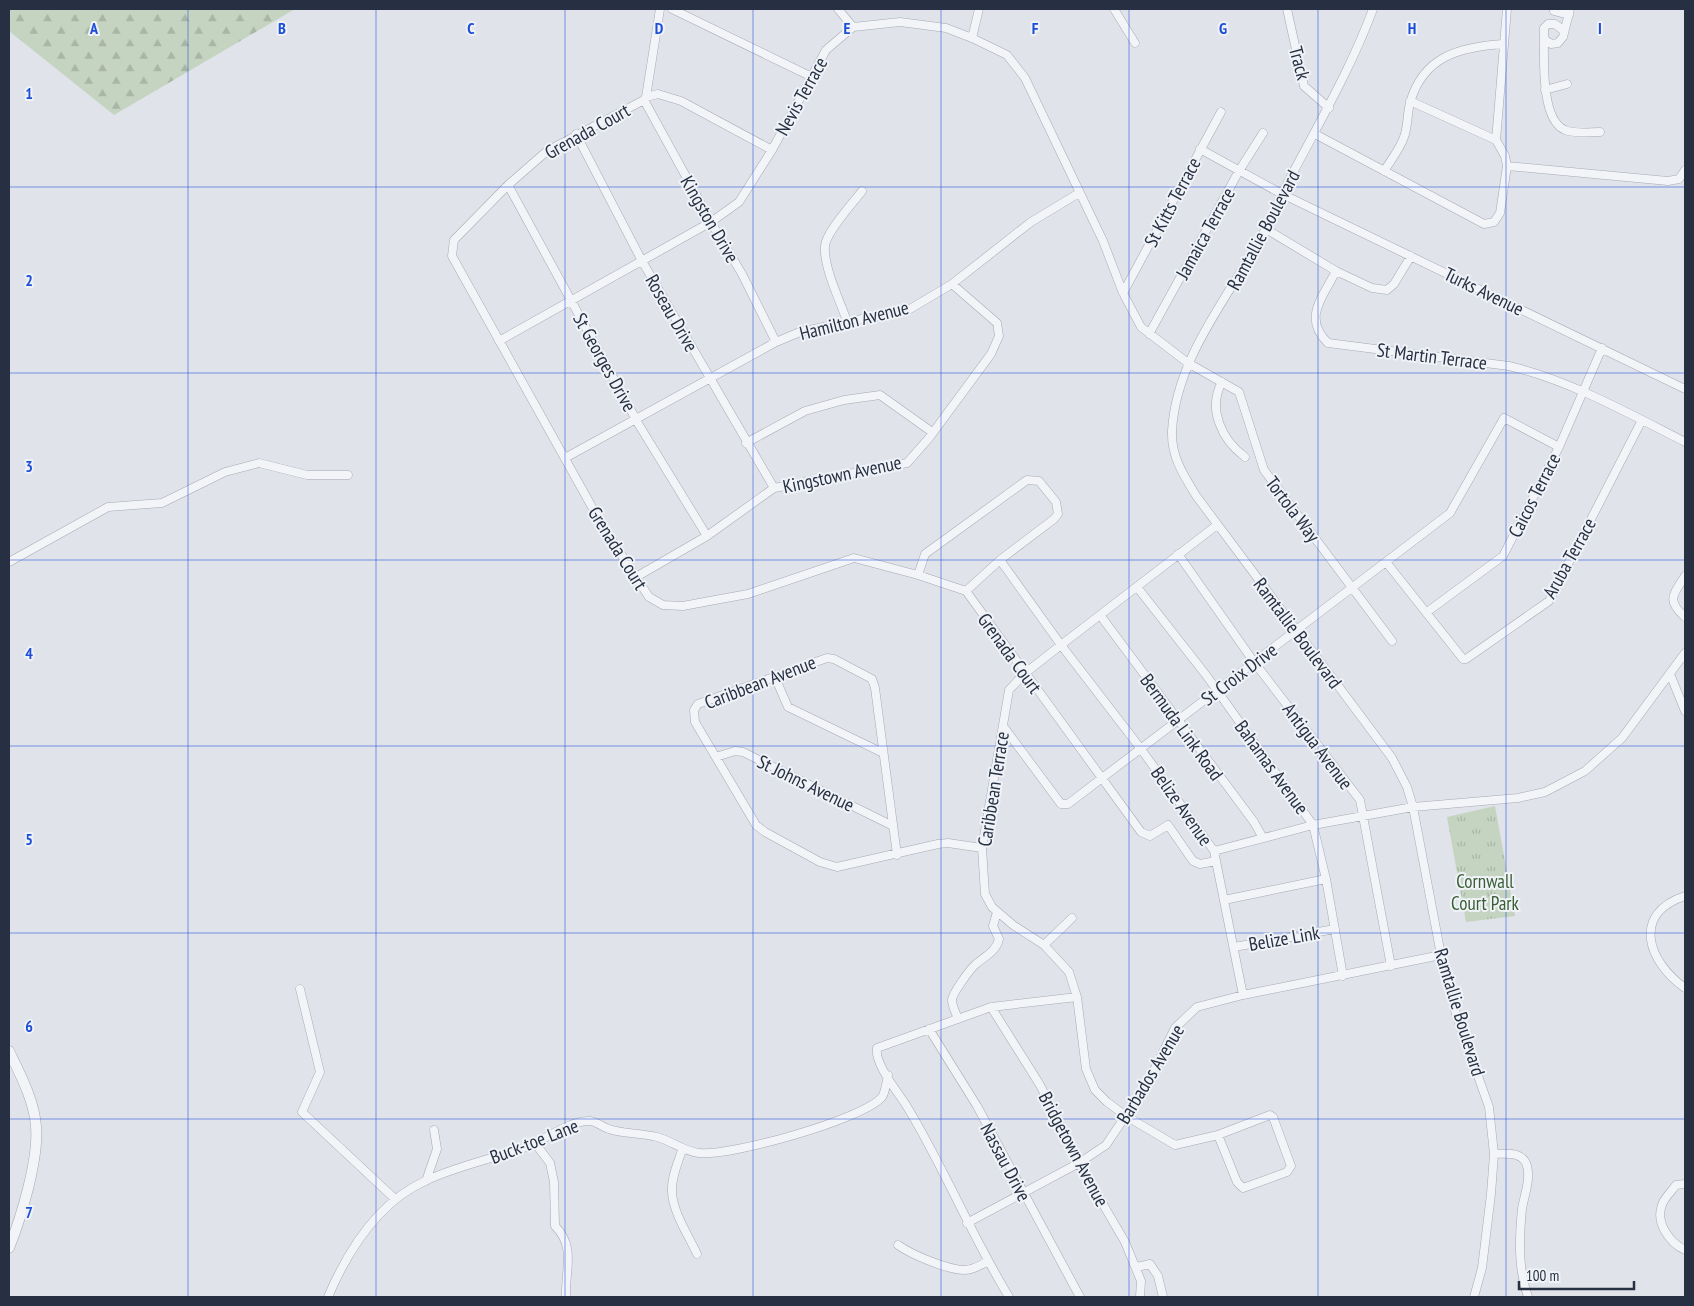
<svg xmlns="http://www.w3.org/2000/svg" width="1694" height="1306" viewBox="0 0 1694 1306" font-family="'PT Sans Narrow',sans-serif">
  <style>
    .grass { fill: url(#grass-tufts) }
    .forest { fill: url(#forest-firs) }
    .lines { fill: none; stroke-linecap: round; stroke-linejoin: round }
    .minor-casing { stroke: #a5aab4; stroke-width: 9 }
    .tertiary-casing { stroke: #a5aab4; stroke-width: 11 }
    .minor { stroke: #f3f4f8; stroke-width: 8 }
    .tertiary { stroke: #f3f4f8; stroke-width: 10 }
    .grid { fill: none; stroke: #1d4ed8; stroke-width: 1; stroke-opacity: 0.55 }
    .labels { text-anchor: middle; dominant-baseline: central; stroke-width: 4; stroke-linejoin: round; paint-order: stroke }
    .street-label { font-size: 19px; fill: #273042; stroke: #eff2f7 }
    .park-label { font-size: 19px; fill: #3a5e34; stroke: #eff2f7 }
    .grid-label { font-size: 16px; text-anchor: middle; font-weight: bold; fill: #1d4ed8; stroke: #eff2f7; stroke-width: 4; stroke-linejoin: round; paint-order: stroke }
  </style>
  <defs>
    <pattern id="grass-tufts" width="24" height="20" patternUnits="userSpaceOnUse" patternTransform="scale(1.25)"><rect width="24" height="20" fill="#c5d4c0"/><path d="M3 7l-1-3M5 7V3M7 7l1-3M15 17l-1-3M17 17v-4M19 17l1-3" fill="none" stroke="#a9b6a6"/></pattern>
    <pattern id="forest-firs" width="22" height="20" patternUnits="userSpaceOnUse" patternTransform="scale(1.25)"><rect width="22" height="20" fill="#c5d4c0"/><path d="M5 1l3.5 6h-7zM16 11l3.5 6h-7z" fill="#a9b6a6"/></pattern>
  </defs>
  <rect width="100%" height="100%" fill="#e0e3ea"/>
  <path class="grass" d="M1495,806l20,110 -49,6 -19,-105z"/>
  <path class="forest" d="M9,9h286l-181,106 -105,-84z"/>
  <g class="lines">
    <g class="minor-casing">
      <path id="minor" d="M660,9l-14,88 12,-3 23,7 91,49
        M672,9l138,67
        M838,9l15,18
        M1114,9l21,34
        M1287,9l17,77 25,22
        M1373,9c-24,65 -59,122 -90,183 -7,13 -11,26 -18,38 -34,65 -89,126 -93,201 -1,26 12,45 25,66l195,261 15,29 6,20 28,148 15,59 33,93 5,47 -3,40 -9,74 -8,29
        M1507,9l-11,131 9,16 2,10 161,15 11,-2 6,-9
        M1554,9v2l15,4
        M1564,31l-9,-7h-7l-4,4v11l7,5 7,-1 5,-6 7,-28
        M972,38l7,-29
        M1544,39c0,22 -3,81 21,91 9,4 25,2 35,2
        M1545,90l22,-6
        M646,97l-2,3 67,122 31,52 34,68
        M644,100l-97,51 -39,34 -54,55 -2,16 150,269 47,72 14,8 20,1 32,-6 33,-6 106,-36 64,17 48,16 175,241 9,4 18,-11 25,36 7,3 16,-3
        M1410,101l86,39
        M576,134l66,127 132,227
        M1315,134l169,90 10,-2 6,-9 7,-47
        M1200,149l82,45 403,195
        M1384,171c7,-11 16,-22 20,-34 4,-10 3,-23 6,-34 13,-47 50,-56 93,-59
        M508,185l131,240 68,111
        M1266,229l70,42c-13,26 -34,47 -8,72l181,23c60,14 121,48 176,76
        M1336,271l36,17 15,2 7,-6 17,-28
        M1123,293l98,-181
        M847,321c-7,-20 -24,-55 -22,-75 1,-14 28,-43 37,-55
        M1149,334l90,-163 24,-38
        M499,341l212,-119 28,-20 33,-52 54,-100 27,-23 47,-5 46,6 26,10 35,17 18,23 78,163 20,52 18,34 47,36 51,29 25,78 128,171
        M1222,382c-15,27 0,58 23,75
        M746,443l59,-32 39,-11 36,-5 52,37
        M565,458l211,-116 24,-10 110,-23 42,-25 79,-62 48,-29
        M1217,525l-156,120 -37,29 -15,16 -27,158 3,46 7,13 21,18 31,20 25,27 8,25 9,72 9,21 12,12 19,14 49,29 43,-10 52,-20 3,2 18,49 -4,6 -44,16 -6,-6 -19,-47
        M1178,554l76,108 106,138 31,166
        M9,562l99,-55 54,-4 63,-31 34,-9 48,12h41
        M1386,562l77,97h3l83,-58 93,-181
        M918,575l7,-21 102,-74 12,1 17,21 2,12 -4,5 -54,41 61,85 80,104 73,102 29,144
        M1685,576c-12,19 -19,24 0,41
        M636,577l71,-41 67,-48 133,-25 22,-25 62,-84 8,-18 -2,-13 -45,-39
        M1137,587l69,88 107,150 13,54 17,97
        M966,591l34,-31
        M1427,612l76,-56 56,-109 43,-99
        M1100,615l154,207 9,16
        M1670,674l15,37
        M774,675l14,32 95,46
        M1003,726l58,78h7l382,-291 54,-95 55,29
        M716,757l19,-6 8,1 150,74
        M1214,851l99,-26 100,-18 105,-9 27,-6 40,-21 37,-33 63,-85
        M897,855l-22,-167 -3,-9 -38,-20 -7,-1 -129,46 -4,6 1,12 61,103 9,7 55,30 17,5 101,-23 10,-1 34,5
        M1685,896c-54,18 -37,66 0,92
        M1224,900l102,-21
        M1044,945l28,-27
        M1234,947l101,-18
        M300,989l20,83 -18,40 93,87
        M991,1007l49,78 39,78 46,79 16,39 -1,16
        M958,1019c-2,-6 -6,-13 -6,-19 0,-6 18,-31 24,-36 9,-8 20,-12 23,-25l-6,-13 4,-14
        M929,1029l48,77 103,191
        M535,1143l15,20 4,19 1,44c21,21 10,43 11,71
        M682,1150c-4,13 -11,27 -10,42 1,21 17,44 25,62
        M1494,1154c11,0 26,-3 32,9 6,13 -2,33 -4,46 -3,30 -4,60 6,88
        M426,1181l11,-32 -3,-19
        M1685,1184l-9,1c-4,6 -12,13 -14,20 -7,18 8,38 23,45
        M967,1223l112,-60 27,-18 41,-61 28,-56 22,-21 46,-12 198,-40
        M898,1245c14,10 50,25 67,25 8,0 15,-5 22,-8
        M1137,1267l13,-3 8,12 5,21
        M328,1297c20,-47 49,-94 97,-116 32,-15 67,-22 101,-34 20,-7 40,-25 62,-26 8,-1 13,6 21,8 15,5 32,4 48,8 15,4 26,14 42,16 30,4 165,-34 183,-56 4,-6 4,-15 6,-22
        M1009,1297c-38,-62 -65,-130 -103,-192 -9,-14 -32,-42 -29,-57l114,-41 86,-10"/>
    </g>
    <g class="tertiary-casing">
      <path id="tertiary" d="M9,1051c11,23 25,49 27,75 3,33 -15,92 -27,122"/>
    </g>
    <use href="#minor" class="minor"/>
    <use href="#tertiary" class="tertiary"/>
  </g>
  <path class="grid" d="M188,9v1288M376,9v1288M565,9v1288M753,9v1288M941,9v1288M1129,9v1288M1318,9v1288M1506,9v1288M9,187h1676M9,373h1676M9,560h1676M9,746h1676M9,933h1676M9,1119h1676"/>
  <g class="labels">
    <g class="street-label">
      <text transform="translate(1300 63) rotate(75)">Track</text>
      <text transform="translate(801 96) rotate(-61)">Nevis Terrace</text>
      <text transform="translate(587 131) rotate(-29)">Grenada Court</text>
      <text transform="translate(1172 202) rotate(-62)">St Kitts Terrace</text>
      <text transform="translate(710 219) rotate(60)">Kingston Drive</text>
      <text transform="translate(1263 230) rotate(-62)">Ramtallie Boulevard</text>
      <text transform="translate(1205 233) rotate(-61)">Jamaica Terrace</text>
      <text transform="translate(1484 291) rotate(26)">Turks Avenue</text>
      <text transform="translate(672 313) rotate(60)">Roseau Drive</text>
      <text transform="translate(854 320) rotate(-14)">Hamilton Avenue</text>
      <text transform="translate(1432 356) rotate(7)">St Martin Terrace</text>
      <text transform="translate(605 362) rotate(61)">St Georges Drive</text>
      <text transform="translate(842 474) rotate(-12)">Kingstown Avenue</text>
      <text transform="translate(1534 495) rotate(-63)">Caicos Terrace</text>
      <text transform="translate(1293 509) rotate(53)">Tortola Way</text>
      <text transform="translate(618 548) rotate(58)">Grenada Court</text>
      <text transform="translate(1569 558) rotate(-61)">Aruba Terrace</text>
      <text transform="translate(1298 633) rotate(53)">Ramtallie Boulevard</text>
      <text transform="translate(1010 653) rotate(54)">Grenada Court</text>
      <text transform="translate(1239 674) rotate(-37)">St Croix Drive</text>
      <text transform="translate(760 682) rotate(-21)">Caribbean Avenue</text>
      <text transform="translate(1182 727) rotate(54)">Bermuda Link Road</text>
      <text transform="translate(1318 746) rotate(53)">Antigua Avenue</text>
      <text transform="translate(1272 767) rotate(54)">Bahamas Avenue</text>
      <text transform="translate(806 783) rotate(26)">St Johns Avenue</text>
      <text transform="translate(993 789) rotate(-81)">Caribbean Terrace</text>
      <text transform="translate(1182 806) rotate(55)">Belize Avenue</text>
      <text transform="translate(1284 938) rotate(-10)">Belize Link</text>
      <text transform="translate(1460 1012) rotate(73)">Ramtallie Boulevard</text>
      <text transform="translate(1150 1074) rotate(-59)">Barbados Avenue</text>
      <text transform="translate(534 1141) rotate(-21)">Buck-toe Lane</text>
      <text transform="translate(1074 1149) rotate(62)">Bridgetown Avenue</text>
      <text transform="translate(1006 1162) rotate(62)">Nassau Drive</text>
    </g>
    <g class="park-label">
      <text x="1485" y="881">Cornwall<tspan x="1485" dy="22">Court Park</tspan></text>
    </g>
  </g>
  <g class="grid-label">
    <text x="94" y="34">A</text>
    <text x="282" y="34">B</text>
    <text x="471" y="34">C</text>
    <text x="659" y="34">D</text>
    <text x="847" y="34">E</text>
    <text x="1035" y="34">F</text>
    <text x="1223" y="34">G</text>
    <text x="1412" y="34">H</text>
    <text x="1600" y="34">I</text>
    <text x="29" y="99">1</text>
    <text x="29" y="286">2</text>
    <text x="29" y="472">3</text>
    <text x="29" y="659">4</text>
    <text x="29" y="845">5</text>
    <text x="29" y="1032">6</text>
    <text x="29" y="1218">7</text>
  </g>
  <rect width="1694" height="1306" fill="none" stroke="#273042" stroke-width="20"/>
  <path d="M1519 1281v8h115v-8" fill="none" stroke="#273042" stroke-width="2.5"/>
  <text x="1526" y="1281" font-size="15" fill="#273042" stroke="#eff2f7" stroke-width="4" paint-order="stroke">100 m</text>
</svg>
